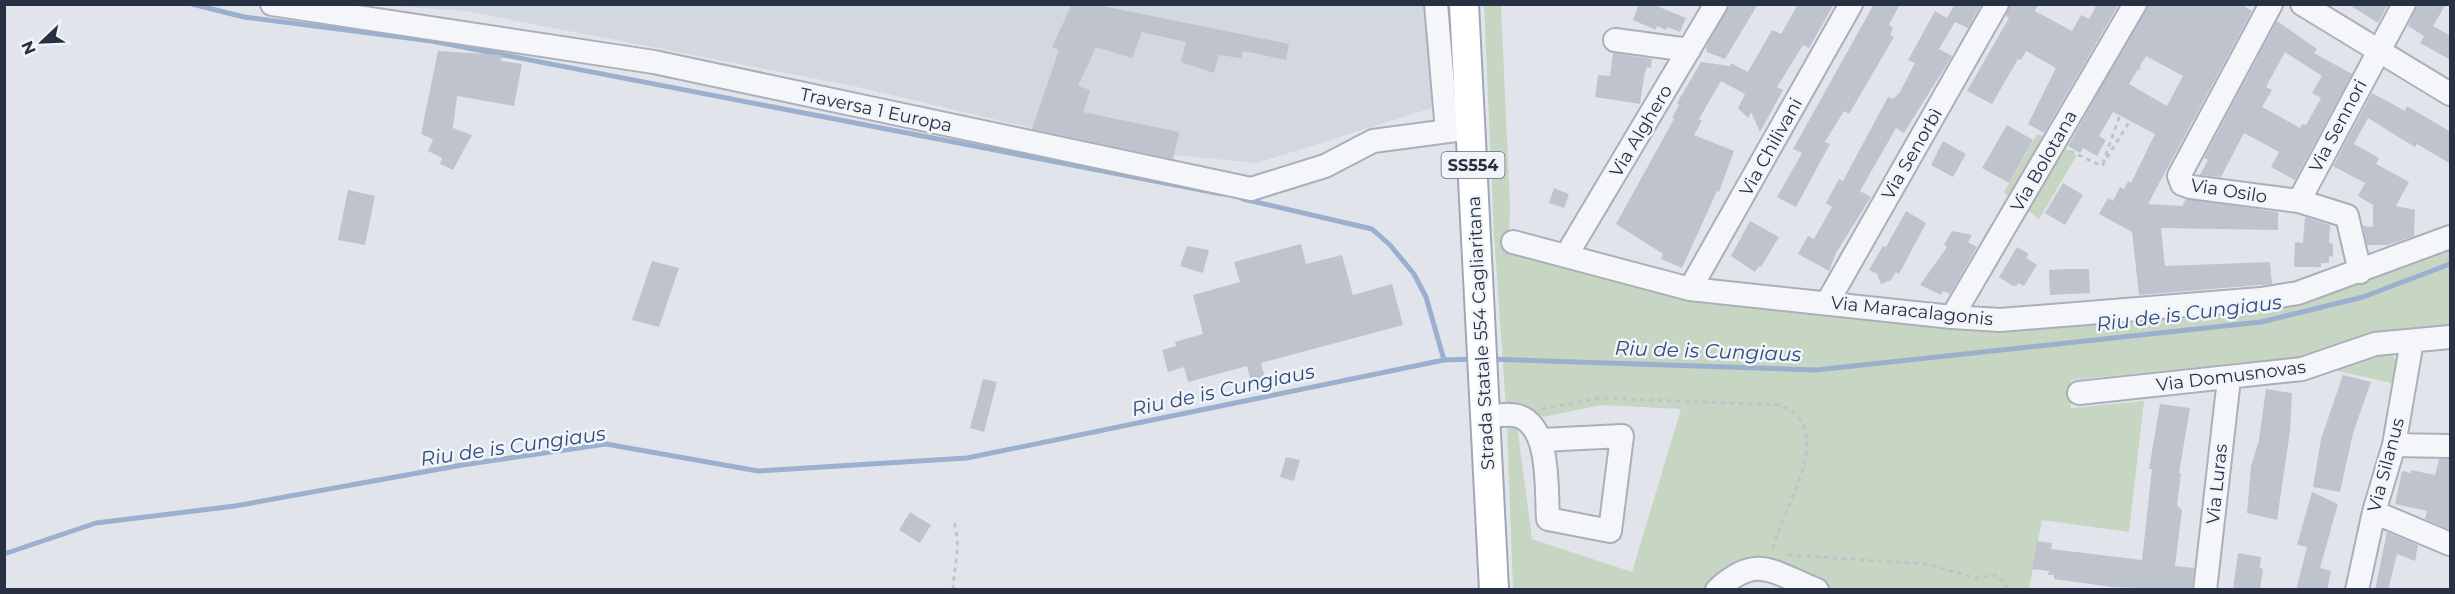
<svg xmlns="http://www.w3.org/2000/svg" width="2455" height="594" viewBox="0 0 2455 594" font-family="Montserrat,sans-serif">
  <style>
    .built { fill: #d3d7e0 }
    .green { fill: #c6d6c2 }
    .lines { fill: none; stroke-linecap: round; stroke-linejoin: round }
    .stream { stroke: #9ab0ce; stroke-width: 5 }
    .building { fill: #bec3ce; fill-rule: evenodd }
    .minor-casing { stroke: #aaafb9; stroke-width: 26 }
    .major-casing { stroke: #a0a8b8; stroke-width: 32 }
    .path { stroke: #c0c3ca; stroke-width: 3; stroke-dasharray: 4.5 4.5; stroke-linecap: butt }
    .minor { stroke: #f5f6f9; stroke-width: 22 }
    .major { stroke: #fff; stroke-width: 28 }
    .labels { text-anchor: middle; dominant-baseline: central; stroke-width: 5; stroke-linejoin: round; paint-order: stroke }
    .shield { fill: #f1f4f8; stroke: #646c7a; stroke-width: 1.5 }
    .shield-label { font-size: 16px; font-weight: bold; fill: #283144 }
    .street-label { font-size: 18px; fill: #283144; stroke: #f1f4f8 }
    .water-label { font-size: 20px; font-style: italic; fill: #2f4c7c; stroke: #f1f4f8 }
  </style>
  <rect width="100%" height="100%" fill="#e1e5eb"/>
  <path class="built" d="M381,5h1050l7,101 -181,57 -127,-12 -277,-65 -387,-75z"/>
  <path class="green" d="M1484,5h17l9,202 -2,46 183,41 308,35 120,-6 167,-16 22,-5 142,-54v82l-143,26 -236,24v28l73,-7 -15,131 -87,-12 -13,69h-199l-74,-32 -18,6 -31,26h-194l-6,-163 10,-1 15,114 100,33 49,-163 -80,-4 -58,12 -16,-11 -21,2 -12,-173z
    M2037,134l8,3 -35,62 -6,-7z
    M2063,147l14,8 -38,64 -14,-11z
    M2387,352l8,6 2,11 -5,14 -63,-14z"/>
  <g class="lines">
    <path class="stream" d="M192,4l52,13 188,24 790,153
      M1243,199l129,30 18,16 24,29 12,23 18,63
      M1489,359l327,11 445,-48 102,-25 87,-33
      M4,554l92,-31 139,-17 227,-41 144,-21 152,27 209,-13 477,-98 30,-1"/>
  </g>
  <path class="building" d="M1072,4h21l196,40 -3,16 -43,-9 -2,7 -22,-3 -5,18 -33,-11 5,-20 -44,-10 -10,26 -36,-11 -18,39 12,4 -7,22 96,20 -6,27 -141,-30 27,-79 -7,-3z
    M1639,4h13l34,14 -6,14 -13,-5 -1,3 -9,-4 -1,4 -23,-10z
    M1729,4h29l-33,55 -18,-7 -1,-5z
    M1798,4h36l-25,44 -6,-3 -26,42 6,3 -23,42 -9,-20 -3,6 -10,-10 7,-14 -24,-13 -22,38 3,2 -8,14 40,16 -15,41 -2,-1 -35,77 -21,-9 2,-5 -47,-30 58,-105 -2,-1 7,-13 -2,-2 24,-41 29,4 1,-3 17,9 24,-42 9,4z
    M1874,4h26l-11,21 4,3 -3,7 4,2 -45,77 -5,-3 -19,31 5,2 -34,63 -19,-10 25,-44 -9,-4z
    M1955,4h26l-13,24 -13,-6 -16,27 13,7 -48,77 -8,-5 -36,63 11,6 -35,56 -7,18 -31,-17 10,-18 6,3 18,-32 -6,-4 13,-24 4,2 45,-84 5,2 7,-7 15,-29 -7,-3 27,-49 12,7z
    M2010,4h28l-3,7 37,20 9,-16 8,4 8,-15h22l-75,129 -16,-9 28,-56 -30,-17 -5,9 -3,-1 -26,45 -25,-13 42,-73 -3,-2z
    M2148,4h92l12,7 -104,193 34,2 4,-7 92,13v18l-117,-2 4,38 105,-4 2,22 -133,11 -7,-63 -33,-18 9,-16 5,3 7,-14 4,2 4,-8 3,2 24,-49 -42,-22 -14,24 7,4 -9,16 -14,-8 -3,5 -12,-7zM2146,56l37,20 -16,30 -38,-22z
    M2348,4h40l-10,19z
    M2417,4h29l-13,22 18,10v24l-31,-17 4,-7 -16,-10z
    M2277,21l40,28 -3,4 38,21 -57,106 -24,-13 8,-15 -35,-19 -23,44 -21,-2 8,-15 -4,-2zM2285,52l37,24 -10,17 9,5 -15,27 -4,-1 -2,4 -38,-21 10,-17 -6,-3z
    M438,51l64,4 -1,6 21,3 -8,42 -57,-10 -4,32 19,7 -19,35 -13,-6 2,-6 -14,-7 5,-12 -12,-5z
    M1613,53l39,6 -1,9 -4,-1 -3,10 -4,27 -45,-7 3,-22 12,1z
    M2372,93l33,18 2,-5 44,26v32l-34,-20 -2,3 -15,-9 -32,-20 -14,26 25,14 -3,6 33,18 -13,24 19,4 -1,26 -26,9h-21l-4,-19 10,1v-22l-15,-9 7,-13 -32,-17z
    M2007,125l26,15 -24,43 -27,-15z
    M1943,141l23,13 -13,23 -22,-12z
    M2063,183l20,12 -18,30 -20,-12z
    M1554,188l15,6 -5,14 -15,-5z
    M348,190l27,6 -10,49 -27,-5z
    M1906,211l20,12 -27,51 -3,-2 -5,8 -10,4 -4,-10 -8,-4 14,-24 3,1z
    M2305,217l25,8 -1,18 4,1v13l-4,-1v7h-8v4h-27l1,-25 8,1z
    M1750,221l29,16 -18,30 -2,-1 -4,6 -24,-16z
    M1952,231l20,4 -4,7 9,5 -27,47 -7,-3 -2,4 -21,-10 27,-38 -3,-2z
    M1301,244l5,20 36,-9 11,40 39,-11 11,41 -142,38 4,15 -14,4 -4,-16 -59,16 -4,-15 -16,5 -6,-22 14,-4 -1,-4 28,-8 -10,-39 47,-13 -6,-20z
    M1187,246l22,4 -6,23 -23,-7z
    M2017,247l12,7 -3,4 11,7 -13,21 -6,-3 -2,3 -5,-1 -12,-8z
    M652,261l27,7 -20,59 -27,-7z
    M2066,269h23l1,24 -40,2 -1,-25z
    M2343,375l28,7 -18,51 -13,59 -27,-5 8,-48z
    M983,379l14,3 -13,50 -14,-4z
    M2266,389l26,4 -2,38 -13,89 -30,-7 4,-47 8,-26z
    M2160,404l30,4 -11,65h2l-4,32 5,5 -7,56 19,2 -2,22 -80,-3 -58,-8v-4h-6l1,-4 -17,-2 5,-28 15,2 -1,6 91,11 10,-91h-3z
    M1286,457l14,3 -6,21 -14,-4z
    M2439,459h12v71l-26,-11 2,-8 -32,-7 7,-33 9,2v-3l24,5z
    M2312,492l26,12 -18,64 11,3 -4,19h-31l11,-43 -10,-2z
    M910,512l21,13 -11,18 -21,-13z
    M2387,532l31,13 -3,16 -18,-7 -9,36h-13z
    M2238,553l23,4 -1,11 3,1 -3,21h-27z"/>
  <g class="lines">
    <g class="minor-casing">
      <path id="minor" d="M272,4l382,58 597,127 74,-23 48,-25 98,-13
        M1436,4l11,127
        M2271,4l-92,172 3,8 9,3 108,14 48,15 13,56
        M2302,4l148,90
        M1615,40l74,10
        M2299,201l105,-197
        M1513,242l177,47 262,28 48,3 261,-21 37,-6 152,-56
        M1566,256l150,-252
        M1690,289l161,-285
        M1827,303l170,-299
        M1952,317l183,-313
        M2079,393l223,-24 73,-25 75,-7
        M1485,417c10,-1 24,-4 33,-1 33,10 28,74 30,103l62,12 12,-95 -80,4
        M2394,445l56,1
        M2374,512l76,32
        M1717,590c40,-37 55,-18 100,0
        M2205,590l24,-211
        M2357,590l17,-78 20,-67 18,-104"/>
    </g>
    <g class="major-casing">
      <path id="major" d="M1464,4l30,586"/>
    </g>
    <path class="path" d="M2123,59l17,10
      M2070,151l32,15 29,-47 -10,-7 -19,54
      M1542,409l58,-11 179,7c63,23 1,105 -7,147
      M1788,555l139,9 48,14 23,-3 11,15
      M953,590c1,-28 9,-44 0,-71"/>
    <use href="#minor" class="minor"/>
    <use href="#major" class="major"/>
  </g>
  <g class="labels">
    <rect class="shield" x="1441.5" y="152" width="63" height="26" rx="4.5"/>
    <g class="shield-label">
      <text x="1473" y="165">SS554</text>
    </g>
    <g class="street-label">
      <text transform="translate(876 110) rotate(12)">Traversa 1 Europa</text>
      <text transform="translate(2338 126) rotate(-62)">Via Sennori</text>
      <text transform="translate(1641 131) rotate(-59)">Via Alghero</text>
      <text transform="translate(1771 147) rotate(-61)">Via Chilivani</text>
      <text transform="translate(1912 154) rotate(-60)">Via Senorbì</text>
      <text transform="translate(2044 161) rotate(-60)">Via Bolotana</text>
      <text transform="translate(2229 191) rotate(9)">Via Osilo</text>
      <text transform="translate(1912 311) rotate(6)">Via Maracalagonis</text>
      <text transform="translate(1481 333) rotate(-93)">Strada Statale 554 Cagliaritana</text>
      <text transform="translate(2231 376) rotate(-7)">Via Domusnovas</text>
      <text transform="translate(2386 465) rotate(-75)">Via Silanus</text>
      <text transform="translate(2217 484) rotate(-84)">Via Luras</text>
    </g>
    <g class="water-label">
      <text transform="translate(2189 313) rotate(-7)">Riu de is Cungiaus</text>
      <text transform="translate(1708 351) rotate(2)">Riu de is Cungiaus</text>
      <text transform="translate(1223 390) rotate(-12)">Riu de is Cungiaus</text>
      <text transform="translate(513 446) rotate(-8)">Riu de is Cungiaus</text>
    </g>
  </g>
  <rect width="2455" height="594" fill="none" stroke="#283144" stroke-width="12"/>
  <g transform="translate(42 42) rotate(247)" stroke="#f1f4f8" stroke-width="4.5" paint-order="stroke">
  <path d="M0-4.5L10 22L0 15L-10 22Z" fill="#283144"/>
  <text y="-9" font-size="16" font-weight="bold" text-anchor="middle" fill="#283144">N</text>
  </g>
</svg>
